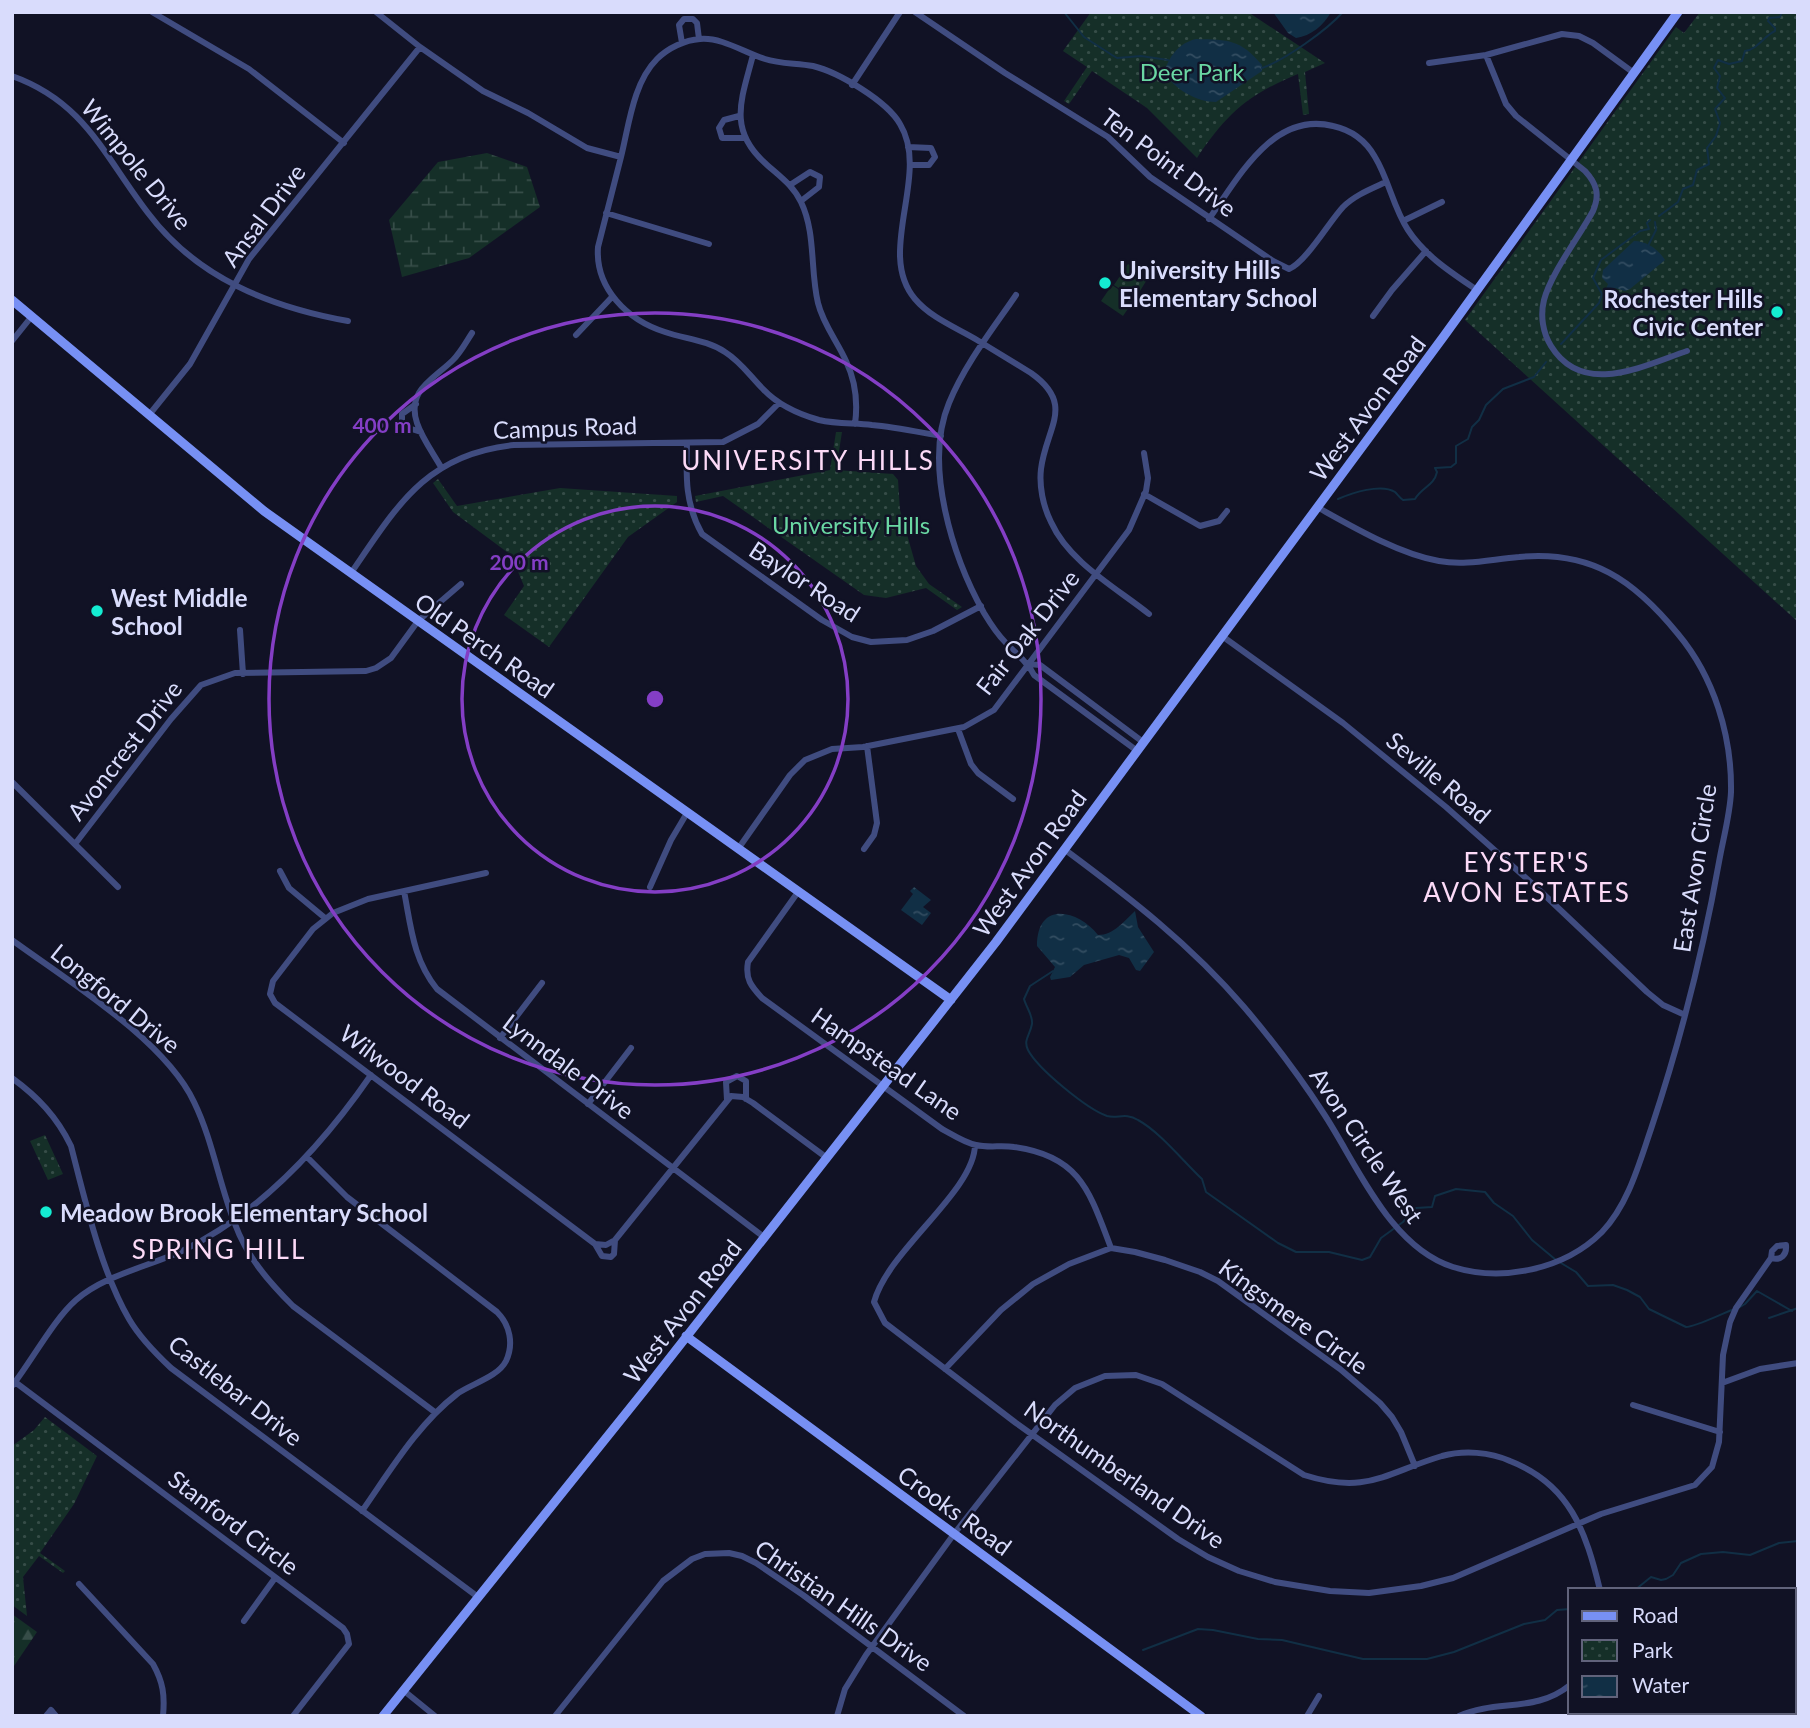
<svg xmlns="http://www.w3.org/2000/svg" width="1810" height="1728" viewBox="0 0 1810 1728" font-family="Lato,sans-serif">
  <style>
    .forest { fill: url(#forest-firs) }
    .wetland { fill: url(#wetland-marsh) }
    .park { fill: url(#park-dots) }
    .garden { fill: #152f28 }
    .water { fill: url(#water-ripples) }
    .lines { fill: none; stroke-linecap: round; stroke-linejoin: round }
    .stream { stroke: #112f45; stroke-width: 2 }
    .street { stroke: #404c80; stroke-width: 6 }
    .secondary { stroke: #7790f4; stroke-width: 9 }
    .ring { fill: none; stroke: #843ec5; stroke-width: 3.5 }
    .poi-dot { fill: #14ecd2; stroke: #111225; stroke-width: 2.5 }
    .labels { text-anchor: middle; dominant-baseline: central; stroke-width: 5; stroke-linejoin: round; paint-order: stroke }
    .park-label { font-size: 24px; fill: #6ad7a3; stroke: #111225 }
    .street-label { font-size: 24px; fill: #d9dcfc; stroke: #111225 }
    .poi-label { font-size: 24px; font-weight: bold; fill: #d9dcfc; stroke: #111225; text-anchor: start }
    .neighbourhood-label { font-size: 26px; letter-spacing: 2px; fill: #fcdaf7; stroke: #111225 }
    .centre { fill: #843ec5; stroke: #111225; stroke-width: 3.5 }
    .ring-label { font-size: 21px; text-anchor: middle; font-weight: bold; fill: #843ec5; stroke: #111225; stroke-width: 5; stroke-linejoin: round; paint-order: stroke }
  </style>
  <defs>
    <pattern id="forest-firs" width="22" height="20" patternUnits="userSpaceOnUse" patternTransform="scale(1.75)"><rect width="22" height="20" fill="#152f28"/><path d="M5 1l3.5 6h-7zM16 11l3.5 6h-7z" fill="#364d48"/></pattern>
    <pattern id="wetland-marsh" width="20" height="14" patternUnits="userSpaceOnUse" patternTransform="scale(1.75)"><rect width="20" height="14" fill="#152f28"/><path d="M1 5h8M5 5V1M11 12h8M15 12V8" fill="none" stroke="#364d48"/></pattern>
    <pattern id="park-dots" width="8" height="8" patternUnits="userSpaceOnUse" patternTransform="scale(1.75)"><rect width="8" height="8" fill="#152f28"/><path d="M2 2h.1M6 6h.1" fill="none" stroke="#364d48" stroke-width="1.8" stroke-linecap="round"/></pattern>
    <pattern id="water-ripples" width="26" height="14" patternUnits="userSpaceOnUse" patternTransform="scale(1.75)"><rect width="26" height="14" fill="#112f45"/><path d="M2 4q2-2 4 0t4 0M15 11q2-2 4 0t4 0" fill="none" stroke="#334d61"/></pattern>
  </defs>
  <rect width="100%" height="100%" fill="#111225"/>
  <path class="forest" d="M12,1614l25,18 -25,37z"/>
  <path class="wetland" d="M487,153l40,14 13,40 -71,51 -67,19 -13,-57 49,-58z"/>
  <path class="park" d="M1091,12h157l77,51 -20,9 4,42 -6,1 -5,-41c-49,20 -71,39 -101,84l-50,-50 -55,-37 -23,33 -5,-3 23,-34 -24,-16z
    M1700,12h98v610l-333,-302 211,-293 8,6z
    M1128,264l20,14 -13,21 -21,-14z
    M836,432h6l-6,38 57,4 5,6 2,30 16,56 13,18 33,23 -5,3 -31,-22 -40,10 -22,-3 -141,-99 -27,6 -1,-6 135,-26z
    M438,479l19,27 103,-18 117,8v6l-49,35 -79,110 -45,-32 20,-29 -13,-31 -58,-43 -20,-29z
    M45,1135l18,39 -15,6 -18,-39z
    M45,1417l52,39 -23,48 -34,49 25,18 -2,2 -24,-17 -16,21 4,39 -15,-11v-159l22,-16z"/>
  <path class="garden" d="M1112,285l22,15 -11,16 -22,-15z"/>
  <path class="water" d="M1273,12h58c-7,13 -20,24 -35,26l-8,-5z
    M1196,39c33,1 44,0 66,26v6l-46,31c-20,0 -41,-13 -52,-29 5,-17 15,-30 32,-34z
    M1634,241c13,0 25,9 31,19l-35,29 -5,2 -10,-3 -8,4 -1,-3 2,-5 -6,-6 1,-8z
    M914,887l17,13 -8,7 8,6 -9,12 -21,-15 12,-16 -3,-3z
    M1135,911l3,16 16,25 -14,19 -4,-1 -7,-12 -10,-3 -35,10 -14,12 -19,3 -1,-3 5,-10 -18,-21c0,-45 40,-37 61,-11 16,0 26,-14 37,-24z"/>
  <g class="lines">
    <path class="stream" d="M1064,12l20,25 28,18 5,3 24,-2 27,4
      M1262,68c23,-8 65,-38 81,-56
      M1659,216l19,-14 5,-13 10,-4 4,-15 12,-6 -2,-16 9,-12 4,-13 -5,-14 10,-11 -8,-10 3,-12 -6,-8 4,-8 11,4 13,-3 3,-10c12,-1 20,-16 30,-20v-3l-7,-7 1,-3 11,-1 2,-5
      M1648,246l8,-16 -1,-8
      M1561,344l38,-41 3,-9 -9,-16 8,-18 39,-29 9,-2 -2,-6 3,-3
      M1338,499c14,-6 43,-16 57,-7 3,3 5,6 8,8l12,-1c7,-12 19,-13 22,-27l-2,-4 16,-1 5,-4v-17l12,-7 4,-12 7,-7 7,-15 17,-16 31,-12 12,-15
      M1053,971l-23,15 -6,13c2,8 9,16 8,25 -2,11 -9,16 -4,26 10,19 59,59 79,66 11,3 18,-4 31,4 22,12 45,41 64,59l4,13 72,51 18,9h33l33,8 8,-3 11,-19 22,-16 13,-14 16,-1 3,-11 21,-7 29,3 9,11 19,13 19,24 24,20
      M1561,1263l15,9 12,14 25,-1 14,5 13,7 9,12 37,18c9,0 35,-13 46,-17
      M1740,1307l5,-3 12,-13 35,20
      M1769,1318l29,-10
      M1635,1590l16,-13 10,3 5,-1 7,-4 8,-12 20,-9 22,-2 27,3 29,-12 19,-2
      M1143,1650l55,-21 15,1 45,9 24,1 81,19h64l27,-7 70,-28 21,-4 12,-10 13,-1"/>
    <path class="street" d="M152,12l97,57 95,74
      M376,12l44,35 63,44 45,22 59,35 34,9 -23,90c-3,41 29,73 67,85 20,7 42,8 60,20 16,10 25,24 38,37 15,16 35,25 56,31 17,4 35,3 53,5 23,2 46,7 69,11
      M915,12l90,61 103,64 42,40 123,84 16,8c17,-7 40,-47 54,-62 12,-12 28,-18 43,-25
      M682,43l-3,-18 5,-6h9l4,4 2,16
      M753,55c-11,43 -26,74 12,108 14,13 28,22 36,39 15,31 9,68 17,101 5,21 19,38 28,58 9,19 12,41 9,63
      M1486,55l20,49 10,12 69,55c12,13 15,24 8,40 -14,26 -42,62 -49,89 -4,16 -1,33 7,46 32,52 94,19 136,5
      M1429,63l57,-8 76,-21 17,2 14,7 41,30
      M12,76c73,26 92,80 136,137 49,65 122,94 200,108
      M852,85l48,-73
      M739,116l-15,4 -5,8 3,10h23
      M908,147l23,1 4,9 -6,8h-18
      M621,157c8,-32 12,-74 36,-98 11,-11 28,-19 43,-20 22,-2 45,14 65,20 15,5 32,4 48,7 25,6 74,35 87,58 31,51 -25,128 15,175 16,19 42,29 62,41 18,11 36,22 54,33 45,32 15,54 10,96 -2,17 2,37 10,53 18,40 64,65 98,92
      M790,185l20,-13 10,5 -1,10 -18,14
      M606,213l103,31
      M1209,219c30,-42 64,-108 124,-93 18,4 33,15 42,31 14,23 18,50 33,73 17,26 44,43 69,60
      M1403,221l39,-19
      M1016,295c-24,35 -51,69 -67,108 -26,62 4,155 35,210 6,10 14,22 22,30 10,11 21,18 28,32l102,75
      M1373,316l19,-26 34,-39
      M576,335l36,-38
      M12,341l20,-25
      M416,404l-14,10v12l19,6
      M149,415l41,-51 59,-105 171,-212
      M687,443c-1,34 -2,61 15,91l120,86 30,17 19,5 36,-2 26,-9 48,-25
      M441,467c-8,-14 -19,-29 -24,-44 -11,-33 17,-44 36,-63 8,-8 13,-18 19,-27
      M1144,494l56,32 19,-5 8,-10
      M351,573c46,-67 75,-119 163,-128l209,-3 35,-18 21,-21
      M240,630l3,44
      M1222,636l121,87 103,84 89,79 112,106 16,13 22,10
      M1029,664l11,1 103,77
      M958,729l13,35 7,9 35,26
      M12,782l106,105
      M75,844l96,-125 30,-34 34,-12 131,-2 10,-3 15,-10 27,-37 43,-37
      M738,849l52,-74 15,-15 27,-11 31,-2 101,-20 30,-17 135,-180 17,-39 2,-13 -4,-25
      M864,849l10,-14 3,-12 -10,-77
      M1064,849c66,49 126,95 180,158 29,34 56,70 80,107 34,52 66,133 129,153 49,15 111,3 149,-35 26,-27 37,-68 49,-103 29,-87 52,-177 68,-267 4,-23 11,-47 12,-70 1,-56 -17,-115 -53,-158 -44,-54 -87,-84 -159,-77 -27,2 -53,9 -80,4 -40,-7 -86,-34 -122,-54
      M280,871l9,17 36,30
      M486,873l-118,26 -35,14 -20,16 -40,52 -3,13 5,9 320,241 11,1 9,-5 116,-144 12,1 10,6 74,55
      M650,887l21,-47 16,-27
      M404,891c7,36 9,68 33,98l327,248
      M798,892l-50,70c-3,17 3,24 14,36l180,131c11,6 23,14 34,16 12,3 26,0 38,2 67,9 76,46 97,101
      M12,940c56,41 153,100 182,162 19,39 25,82 41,122 12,33 34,58 58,82l143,107
      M500,1038l42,-55
      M12,1078c26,19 45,39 59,68 14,54 30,125 58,173 11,19 26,34 42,49l307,229
      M727,1100l-1,-18 11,-6 9,5v18
      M588,1104l43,-56
      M975,1145c-1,47 -87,105 -101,157l11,21 131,100 162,116 30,18 31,14 36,11 55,9 39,2 52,-7 32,-8 148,-64 94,-29 17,-18 7,-25 4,-87 7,-33 6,-14 35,-50 1,-7 5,-5 9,-1c1,10 -5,16 -15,13
      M307,1157l40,40 150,115c13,13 17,32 9,49 -8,16 -35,23 -49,33 -39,30 -67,77 -95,117
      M595,1244l7,12 9,1 3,-3 1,-14
      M945,1369l56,-59 32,-26 36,-20 42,-16 24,4 30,8 35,12 18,9 122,88 40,34 12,14 9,15 14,34
      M15,1382l328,246 4,6 2,10 -56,72
      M1722,1383l38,-14 38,-6
      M12,1386c19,-24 42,-67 64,-86 29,-25 71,-33 106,-49 79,-38 140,-105 189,-176
      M1633,1405l87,27
      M79,1584l74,80c10,18 12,31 10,52
      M244,1621l31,-43
      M403,1690l32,26
      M46,1716l5,-6 5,6
      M555,1716l108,-135 29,-22 13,-5 24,-1 13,3 14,7 47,32 161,121
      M837,1716l8,-27 21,-34 88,-121 101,-129 20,-17 30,-12 31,-1 26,9 142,91c63,20 81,-2 138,-19 22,-6 48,-4 68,5 60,23 76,71 90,129
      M1307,1716l12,-20
      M1459,1716c38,-17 77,-3 111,-31
      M1690,1716v-4"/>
    <path class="secondary" d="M12,300l252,211 687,489
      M686,1336l515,380
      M383,1716l264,-329 349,-445 448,-606 234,-324"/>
  </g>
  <g class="ring">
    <circle cx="655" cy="699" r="193"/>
    <circle cx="655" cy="699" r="386"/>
  </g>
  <g class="poi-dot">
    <circle cx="1105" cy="283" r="7"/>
    <circle cx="1777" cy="312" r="7"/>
    <circle cx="97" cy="611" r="7"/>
    <circle cx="46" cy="1212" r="7"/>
  </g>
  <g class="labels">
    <g class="park-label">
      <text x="1192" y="71">Deer Park</text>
      <text x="851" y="524">University Hills</text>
    </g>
    <g class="street-label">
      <text transform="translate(1169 162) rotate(37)">Ten Point Drive</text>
      <text transform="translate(137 164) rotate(51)">Wimpole Drive</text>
      <text transform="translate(263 215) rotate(-53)">Ansal Drive</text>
      <text transform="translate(1367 408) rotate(-53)">West Avon Road</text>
      <text transform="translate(565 427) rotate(-2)">Campus Road</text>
      <text transform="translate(805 581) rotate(33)">Baylor Road</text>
      <text transform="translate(1027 632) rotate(-52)">Fair Oak Drive</text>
      <text transform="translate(485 645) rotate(35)">Old Perch Road</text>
      <text transform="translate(124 750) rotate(-52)">Avoncrest Drive</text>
      <text transform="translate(1439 777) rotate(40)">Seville Road</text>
      <text transform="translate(1029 863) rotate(-54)">West Avon Road</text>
      <text transform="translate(1694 868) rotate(-81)">East Avon Circle</text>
      <text transform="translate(116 998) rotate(39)">Longford Drive</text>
      <text transform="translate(887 1063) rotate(35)">Hampstead Lane</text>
      <text transform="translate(569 1066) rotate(37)">Lynndale Drive</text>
      <text transform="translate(405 1076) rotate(37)">Wilwood Road</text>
      <text transform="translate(1367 1145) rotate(56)">Avon Circle West</text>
      <text transform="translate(682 1311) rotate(-52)">West Avon Road</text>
      <text transform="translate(1294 1316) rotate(36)">Kingsmere Circle</text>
      <text transform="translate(236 1390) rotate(38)">Castlebar Drive</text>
      <text transform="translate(1125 1474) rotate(35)">Northumberland Drive</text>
      <text transform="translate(955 1510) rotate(36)">Crooks Road</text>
      <text transform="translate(234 1522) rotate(37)">Stanford Circle</text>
      <text transform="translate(844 1605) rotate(35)">Christian Hills Drive</text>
    </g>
    <g class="poi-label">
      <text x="1119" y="269">University Hills<tspan x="1119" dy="28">Elementary School</tspan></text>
      <text x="1763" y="298" text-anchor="end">Rochester Hills<tspan x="1763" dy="28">Civic Center</tspan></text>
      <text x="111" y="597">West Middle<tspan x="111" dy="28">School</tspan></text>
      <text x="60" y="1212">Meadow Brook Elementary School</text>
    </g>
    <g class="neighbourhood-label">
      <text x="808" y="460">UNIVERSITY HILLS</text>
      <text x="1527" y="862">EYSTER'S<tspan x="1527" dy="30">AVON ESTATES</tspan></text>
      <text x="219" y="1249">SPRING HILL</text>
    </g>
  </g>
  <circle cx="655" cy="699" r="10" class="centre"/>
  <g class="ring-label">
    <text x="382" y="433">400 m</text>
    <text x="519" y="570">200 m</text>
  </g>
  <rect width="1810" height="1728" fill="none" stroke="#d9dcfc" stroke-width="28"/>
  <rect x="1568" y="1588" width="228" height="126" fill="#111225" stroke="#61637b" stroke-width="2"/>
  <rect x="1582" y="1611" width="35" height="10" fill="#7790f4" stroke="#61637b" stroke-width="2"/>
  <text x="1632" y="1623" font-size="21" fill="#d9dcfc">Road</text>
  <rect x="1582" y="1640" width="35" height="21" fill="url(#park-dots)" stroke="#61637b" stroke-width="2"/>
  <text x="1632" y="1658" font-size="21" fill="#d9dcfc">Park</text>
  <rect x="1582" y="1676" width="35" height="21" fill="url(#water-ripples)" stroke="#61637b" stroke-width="2"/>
  <text x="1632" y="1693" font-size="21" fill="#d9dcfc">Water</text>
</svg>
